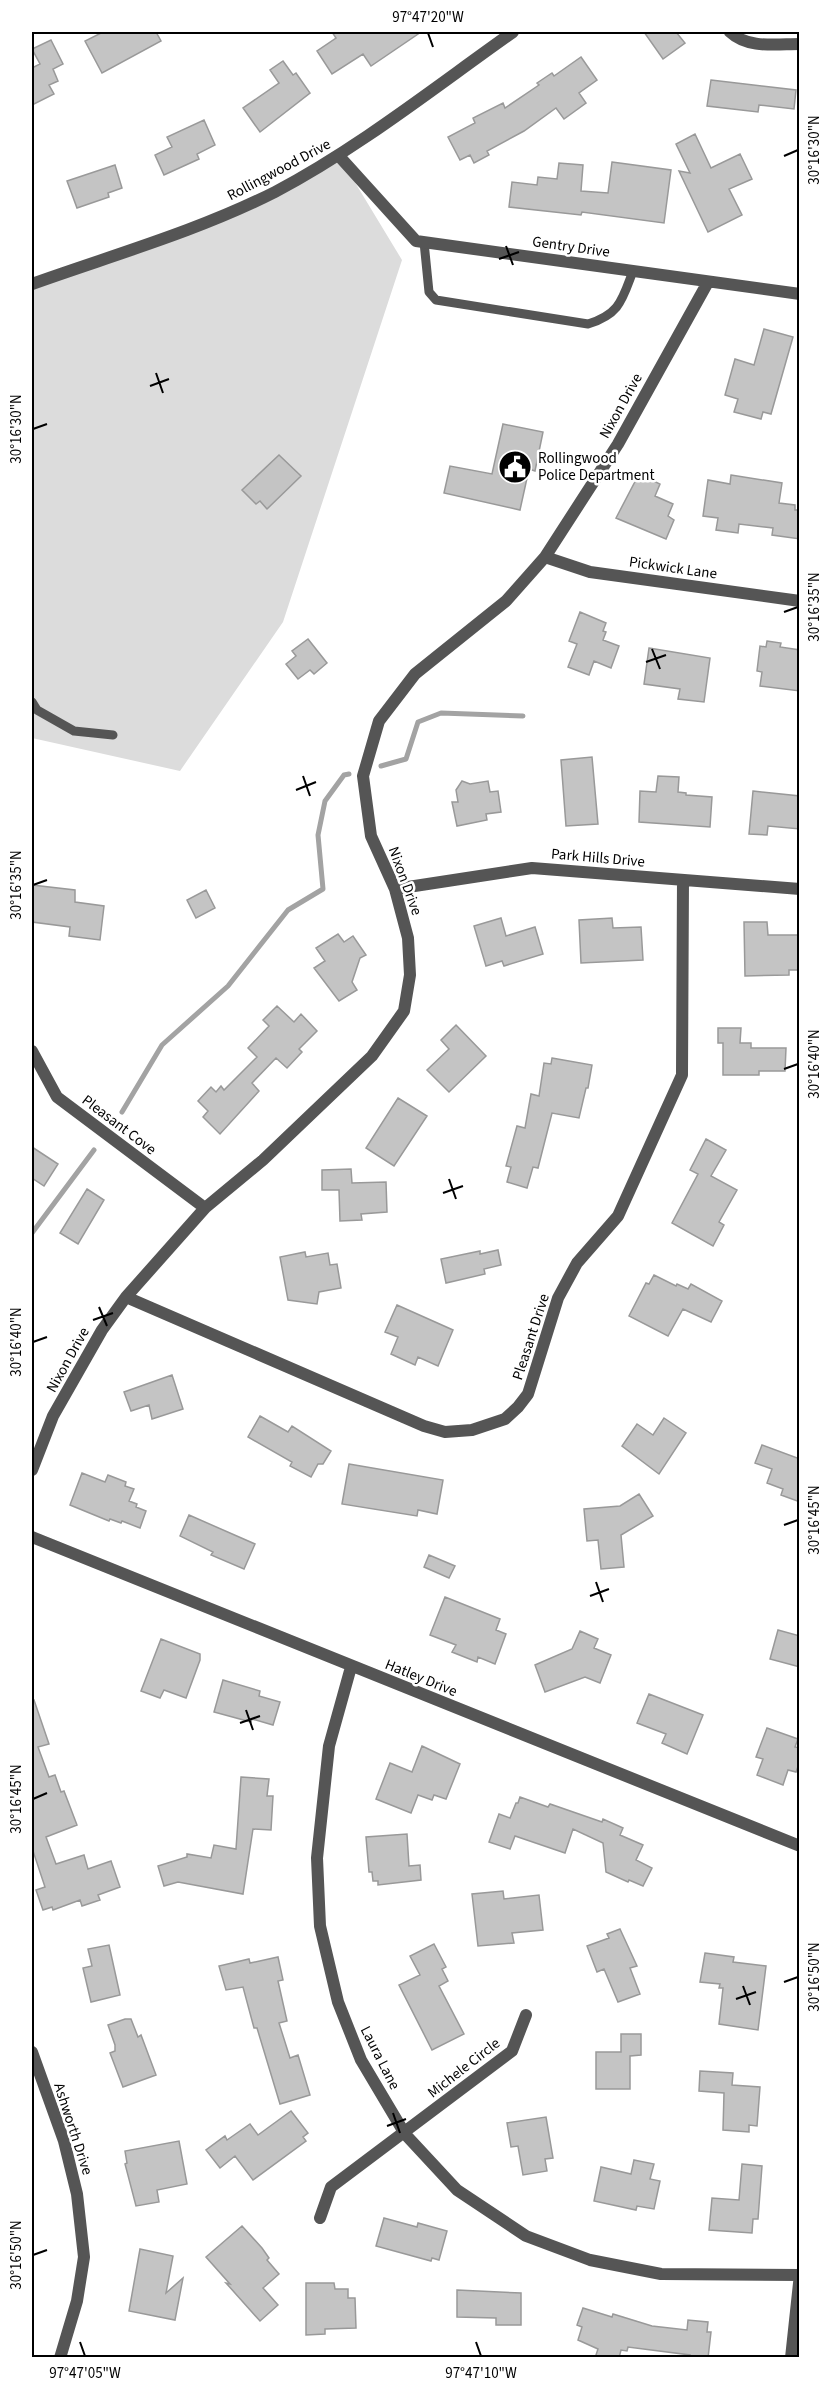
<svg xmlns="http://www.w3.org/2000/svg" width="831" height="2389" viewBox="0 0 831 2389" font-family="'Source Sans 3',sans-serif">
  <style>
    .green { fill: #dcdcdc }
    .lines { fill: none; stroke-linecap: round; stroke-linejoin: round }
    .stream { stroke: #a3a3a3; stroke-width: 5 }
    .building { fill: #c4c4c4; stroke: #999; stroke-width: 1.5 }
    .service { stroke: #555; stroke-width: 9 }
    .minor { stroke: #555; stroke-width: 12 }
    .tertiary { stroke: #555; stroke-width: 12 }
    .ticks { fill: none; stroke: #000; stroke-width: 2 }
    .labels { text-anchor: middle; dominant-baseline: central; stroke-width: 5; stroke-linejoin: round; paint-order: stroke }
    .street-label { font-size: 15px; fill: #000; stroke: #fff }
    .poi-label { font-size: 15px; fill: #000; stroke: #fff; text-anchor: start }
    .neatline { fill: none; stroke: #000; stroke-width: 2 }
    .ticks-label { font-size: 15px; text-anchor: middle; fill: #000 }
  </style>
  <rect width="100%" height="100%" fill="#fff"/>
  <path class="green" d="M339,156l63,104 -119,362 -103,149 -148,-33v-454l186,-66z"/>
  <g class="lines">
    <path class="stream" d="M381,766l25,-7 12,-37 23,-9 82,3
      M122,1112l40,-67 66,-59 60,-76 35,-21 -5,-54 7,-34 19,-26 5,-1
      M32,1233l62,-83"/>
  </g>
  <path class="building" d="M103,32h53l5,9 -59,32 -17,-32z
    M332,32h89l-50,34 -8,-12 -31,20 -15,-23 19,-13z
    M644,32h32l9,11 -22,16z
    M51,40l12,24 -10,5 5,12 -9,4 5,9 -22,11v-37l8,-4 -8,-15z
    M581,57l16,23 -18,13 7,10 -22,16 -8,-11 -32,23 -37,20 2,4 -15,8 -4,-8 -10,5 -12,-23 27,-14 -2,-5 30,-15 2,5 34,-23 -2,-2 15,-10 2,3z
    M283,61l10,14 3,-2 14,20 -50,39 -17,-24 36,-25 -9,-13z
    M711,80l85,10 -2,19 -35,-4 -1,7 -51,-6z
    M204,120l11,25 -18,9 2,5 -35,16 -9,-20 17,-8 -5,-10z
    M695,134l16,34 29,-14 12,25 -23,10 13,26 -34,17 -29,-61 11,2 -14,-29z
    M612,162l59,8 -7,53 -82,-11 -1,3 -72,-8 3,-25 25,3 1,-8 19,2 2,-16 24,2 -2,26 27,2z
    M115,165l7,23 -14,5 1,4 -32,11 -10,-27z
    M764,329l29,8 -22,77 -8,-2 -2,7 -27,-7 4,-13 -13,-4 10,-36 19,6z
    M503,424l40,8 -8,39 -6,-2 -9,41 -76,-17 6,-27 42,8z
    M279,455l22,21 -34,33 -7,-8 -4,3 -14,-14z
    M639,474l21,10 -5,12 18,8 -5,12 6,4 -8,19 -50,-21z
    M731,475l51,8 -3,20 16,2v5h5v29l-28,-4 1,-7 -34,-4 -1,9 -22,-3 2,-12 -15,-2 5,-36 22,4z
    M580,612l26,11 -3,8 3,1 -3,8 16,6 -8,22 -17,-7 -5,14 -21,-8 9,-23 -8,-3z
    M308,639l19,24 -13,11 -4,-4 -12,9 -12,-15 10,-8 -4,-5z
    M767,641l14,2 -1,4 20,3v41l-40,-5 2,-14 -5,-1 3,-25 6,1z
    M649,648l61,10 -6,44 -26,-3 2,-10 -36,-5z
    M592,757l6,67 -32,2 -5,-66z
    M658,776l21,1 -1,15 8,1v2l26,2 -2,30 -71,-5 1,-31 16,1z
    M462,781l8,3 18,-3 2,11 8,-1 3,21 -15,2 1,6 -30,6 -5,-24h6l-2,-12z
    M753,791l47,5v33l-32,-3 -1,9 -18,-1z
    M32,885l43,5v12l29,4 -4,34 -31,-4 1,-9 -38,-5z
    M206,890l9,18 -19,10 -9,-18z
    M501,918l5,18 29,-9 8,27 -39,12 -2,-5 -16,5 -12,-40z
    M612,918l1,10 28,-1 2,33 -62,3 -2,-43z
    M744,922h23l1,13h32v35h-11v5l-44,1z
    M338,934l6,8 9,-6 13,19 -6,3 -8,24 5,8 -18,11 -25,-33 11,-7 -9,-13z
    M277,1006l17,16 7,-8 16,17 -18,18 3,3 -15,16 -11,-10 -24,25 7,8 -39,43 -17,-17 5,-6 -10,-10 13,-14 5,5 5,-6 3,4 33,-33 -9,-9 21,-22 -6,-6z
    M456,1025l30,31 -37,36 -22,-22 22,-21 -8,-9z
    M718,1028h23l-1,15h11v5h35l-1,23h-26v4h-36v-32h-5z
    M552,1058l40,7 -4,23h-2l-7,30 -27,-5 -14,55 -5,-1 -6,21 -20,-6 4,-15 -5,-1 11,-40 8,2 6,-34 8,2 5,-33 7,1z
    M398,1098l29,18 -33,50 -28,-18z
    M706,1139l20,11 -15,26 26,14 -18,32 5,3 -11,21 -41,-23 26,-49 -8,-4z
    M32,1147l26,17 -14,22 -12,-8z
    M351,1169l1,14 34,-1 1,30 -26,2 1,6 -22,1 -1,-31h-17v-20z
    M87,1189l17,11 -26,44 -18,-11z
    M498,1250l3,15 -17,4 1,5 -39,9 -5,-24 39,-8v3z
    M305,1252l1,5 22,-4 2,12 7,-1 4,24 -22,4 -2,12 -29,-4 -8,-43z
    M654,1275l22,11 1,-2 11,5 3,-5 31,17 -11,21 -28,-13 -15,27 -39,-20 17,-33 3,1z
    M397,1305l56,25 -15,36 -20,-9 -3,8 -24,-11 7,-17 -13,-5z
    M172,1375l11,34 -31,10 -3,-14 -18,6 -7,-19z
    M260,1416l28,16 4,-6 39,25 -8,13h-5l-7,13 -21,-11 2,-4 -44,-25z
    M664,1418l22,15 -27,41 -37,-28 15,-22 16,11z
    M762,1445l38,14v43l-19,-7 2,-6 -16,-6 5,-14 -17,-6z
    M349,1464l94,16 -6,34 -19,-4 -1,6 -75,-12z
    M82,1473l23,9 3,-7 18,7 -1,4 9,3 -5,12 8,3 -1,3 10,4 -6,17 -18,-7 -1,2 -11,-4 -1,2 -39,-16z
    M639,1494l14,22 -32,19 3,32 -23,2 -3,-29 -11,1 -3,-32 36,-3z
    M189,1515l66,29 -11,25 -33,-14 2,-3 -33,-16z
    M429,1555l26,11 -6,12 -25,-11z
    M445,1597l55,22 -4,11 10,4 -11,30 -17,-7 -1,5 -25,-10 4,-7 -26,-10z
    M778,1630l22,6v31l-30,-8z
    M580,1631l18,8 -4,9 17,7 -11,28 -15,-6 -40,15 -10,-27 37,-16z
    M161,1639l39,15v6l-14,38 -22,-8 -4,8 -19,-7z
    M223,1680l37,11 -1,5 21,6 -7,23 -21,-6 -1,3 -37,-10z
    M649,1694l54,21 -16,39 -25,-11 4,-9 -29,-11z
    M34,1700l15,44 -11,3 11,30 6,-2 6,17 3,-1 13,34 -31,12 10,27 28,-9 4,14 23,-8 9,26 -22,8 2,5 -18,6 -2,-6 -27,10 -1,-3 -9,3 -7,-20 9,-3 -13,-39v-147z
    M767,1728l31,11 -3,8 5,1v13l-4,11 -8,-2 -5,15 -26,-10 6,-16 -7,-2z
    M422,1746l38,18 -14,35 -12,-4 -2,5 -14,-5 -7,18 -35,-14 14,-36 22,9z
    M241,1777l28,2 -2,17h6l-2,34 -18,-1 -10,65 -65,-12 -14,4 -6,-20 29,-9v-3l24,4 3,-13 22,4z
    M520,1797l28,10 2,-3 52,18 1,-3 20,9 -3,7 23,10 -7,15 16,8 -9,18 -14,-6 -1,2 -22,-10 -3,-29 -30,-14 -8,24 -50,-17 -5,13 -21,-7 10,-28 11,4 6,-15h2z
    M407,1834l2,32 11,-1 1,15 -43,5v-4h-5l-1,-9h-3l-3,-35z
    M503,1891l1,8 35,-4 4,35 -31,3 2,10 -36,3 -6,-52z
    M620,1929l17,37 -7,2 10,26 -22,8 -14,-33 -7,3 -10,-26 22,-8 -2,-4z
    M434,1944l12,23 -4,2 6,12 -9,5 25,48 -32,16 -33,-65 21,-10 -10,-19z
    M109,1945l11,50 -29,7 -8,-34 9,-2 -4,-17z
    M705,1953l29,4 -1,5 33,4 -8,64 -39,-6 4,-36h-4l1,-4 -20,-2z
    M278,1957l5,23 -5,1 9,40 -8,2 11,35 8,-3 12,40 -30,9 -23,-76h-3l-11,-41 -17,3 -7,-24 30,-7 1,4z
    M125,2019h6l7,18 3,-2 15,40 -33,12 -13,-34 5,-2v-6l-7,-20z
    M621,2034h20v21l-11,1v33h-34v-37h25z
    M700,2071l33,2 -1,12 28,2 -3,39 -8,-1v7l-26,-2 1,-37 -25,-2z
    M291,2111l17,22 -5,4 3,4 -53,39 -18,-24 -15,12 -14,-18 19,-14 2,4 23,-16 8,11z
    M546,2117l7,41 -8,1 2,12 -24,4 -5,-29 -7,1 -4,-24z
    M179,2141l8,43 -30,6 2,12 -23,4 -11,-42 2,-1 -2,-12z
    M634,2160l20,4 -4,15 10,2 -6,28 -17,-3 -1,4 -42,-9 7,-34 30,7z
    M742,2164l20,2 -4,53h-5l-1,14 -43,-3 3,-32 27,2z
    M384,2218l33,9 1,-4 29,8 -8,29 -7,-2 -1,3 -55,-15z
    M242,2226l20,22 7,10 -2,2 12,14 -16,14 15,17 -18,16 -34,-38 4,1 -24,-27z
    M140,2249l33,7 -7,37 17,-15 -8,42 -46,-9z
    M306,2283h28l1,6h13v9h7l1,30 -31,1v5l-19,1z
    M457,2290l64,3v32h-25v-7l-39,-1z
    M583,2308l29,9 1,-3 39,12 35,4 1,-10 20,2 -1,10h4l-3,26h-19l1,-3 -62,-8 -1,4 -6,-1 -2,8h-24l3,-9 -20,-9 4,-13 -5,-2z"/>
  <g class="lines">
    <path class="service" d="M424,242l5,50 7,8 152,24c32,-10 34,-24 45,-53
      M32,702l5,8 37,21 39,4"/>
    <path class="minor" d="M730,32c18,17 46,12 70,12
      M339,156l77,85 384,53
      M545,557l45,15 210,29
      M395,889l137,-21 268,21
      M32,1051l25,46 148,111
      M126,1297l298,129 21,6 27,-2 33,-11 13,-12 10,-13 30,-96 19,-35 41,-47 64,-141 1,-195
      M32,1470l21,-54 49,-86 24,-33 79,-89 58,-48 109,-104 32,-45 6,-36 -2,-37 -13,-49 -24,-53 -8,-60 16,-55 36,-47 91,-73 39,-44 73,-113 90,-162
      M32,1537l768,309
      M351,1667l-22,79 -12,112 3,68 18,76 23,58 44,74 52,56 69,46 64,24 71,14 138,1
      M32,2052l32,89 13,53 7,63 -7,44 -17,57
      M320,2218l11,-31 181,-136 14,-36
      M791,2358l9,-84"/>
    <path class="tertiary" d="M32,284c81,-29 166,-53 243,-92 85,-45 160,-105 238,-160"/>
  </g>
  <path class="ticks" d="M428,33l5,14M784,156l14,-6M506,246l7,19M499,259l20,-7M156,373l7,20M150,386l19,-7M33,429l14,-5M784,612l14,-5M652,649l8,20M646,662l20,-7M303,776l7,20M296,790l20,-8M33,885l14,-5M784,1069l14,-5M449,1179l7,20M443,1193l20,-7M99,1307l8,19M93,1320l20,-7M33,1342l14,-5M784,1525l14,-5M596,1582l7,20M590,1596l19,-7M246,1710l7,20M240,1723l20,-7M33,1799l14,-6M784,1982l14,-5M743,1986l7,19M736,1999l20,-7M393,2113l7,20M387,2126l19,-7M33,2255l14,-5M80,2342l5,14M476,2342l5,14"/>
  <defs>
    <g id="civic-disc" transform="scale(1.725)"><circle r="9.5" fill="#000" stroke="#fff"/><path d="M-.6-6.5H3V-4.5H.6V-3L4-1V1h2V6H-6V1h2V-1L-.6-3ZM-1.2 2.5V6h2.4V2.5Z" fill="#fff"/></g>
  </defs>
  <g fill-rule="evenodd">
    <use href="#civic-disc" x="515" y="467"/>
  </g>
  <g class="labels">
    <g class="street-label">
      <text transform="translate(279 170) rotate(-28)">Rollingwood Drive</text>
      <text transform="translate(571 247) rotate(8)">Gentry Drive</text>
      <text transform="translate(621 406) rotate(-61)">Nixon Drive</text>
      <text transform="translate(673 568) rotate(8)">Pickwick Lane</text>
      <text transform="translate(598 858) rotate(5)">Park Hills Drive</text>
      <text transform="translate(405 881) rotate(70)">Nixon Drive</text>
      <text transform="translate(119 1125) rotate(37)">Pleasant Cove</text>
      <text transform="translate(531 1337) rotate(-72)">Pleasant Drive</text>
      <text transform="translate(68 1360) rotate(-61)">Nixon Drive</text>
      <text transform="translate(421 1678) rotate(22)">Hatley Drive</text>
      <text transform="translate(380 2058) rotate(63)">Laura Lane</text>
      <text transform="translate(464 2068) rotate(-38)">Michele Circle</text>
      <text transform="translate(73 2129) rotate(72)">Ashworth Drive</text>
    </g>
    <g class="poi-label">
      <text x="538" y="458">Rollingwood<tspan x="538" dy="17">Police Department</tspan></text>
    </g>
  </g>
  <rect width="831" height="2389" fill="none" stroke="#ffffff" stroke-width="66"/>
  <rect x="33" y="33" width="765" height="2323" class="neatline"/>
  <g class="ticks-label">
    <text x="428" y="22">97°47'20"W</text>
    <text transform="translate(814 150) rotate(-90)" y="5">30°16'30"N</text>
    <text transform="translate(16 429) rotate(-90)" y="5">30°16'30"N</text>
    <text transform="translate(814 607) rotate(-90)" y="5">30°16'35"N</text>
    <text transform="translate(16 885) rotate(-90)" y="5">30°16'35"N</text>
    <text transform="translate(814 1064) rotate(-90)" y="5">30°16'40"N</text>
    <text transform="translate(16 1342) rotate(-90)" y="5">30°16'40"N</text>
    <text transform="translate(814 1520) rotate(-90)" y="5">30°16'45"N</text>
    <text transform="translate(16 1799) rotate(-90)" y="5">30°16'45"N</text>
    <text transform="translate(814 1977) rotate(-90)" y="5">30°16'50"N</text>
    <text transform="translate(16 2255) rotate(-90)" y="5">30°16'50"N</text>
    <text x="85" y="2378">97°47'05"W</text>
    <text x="481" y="2378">97°47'10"W</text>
  </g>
</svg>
